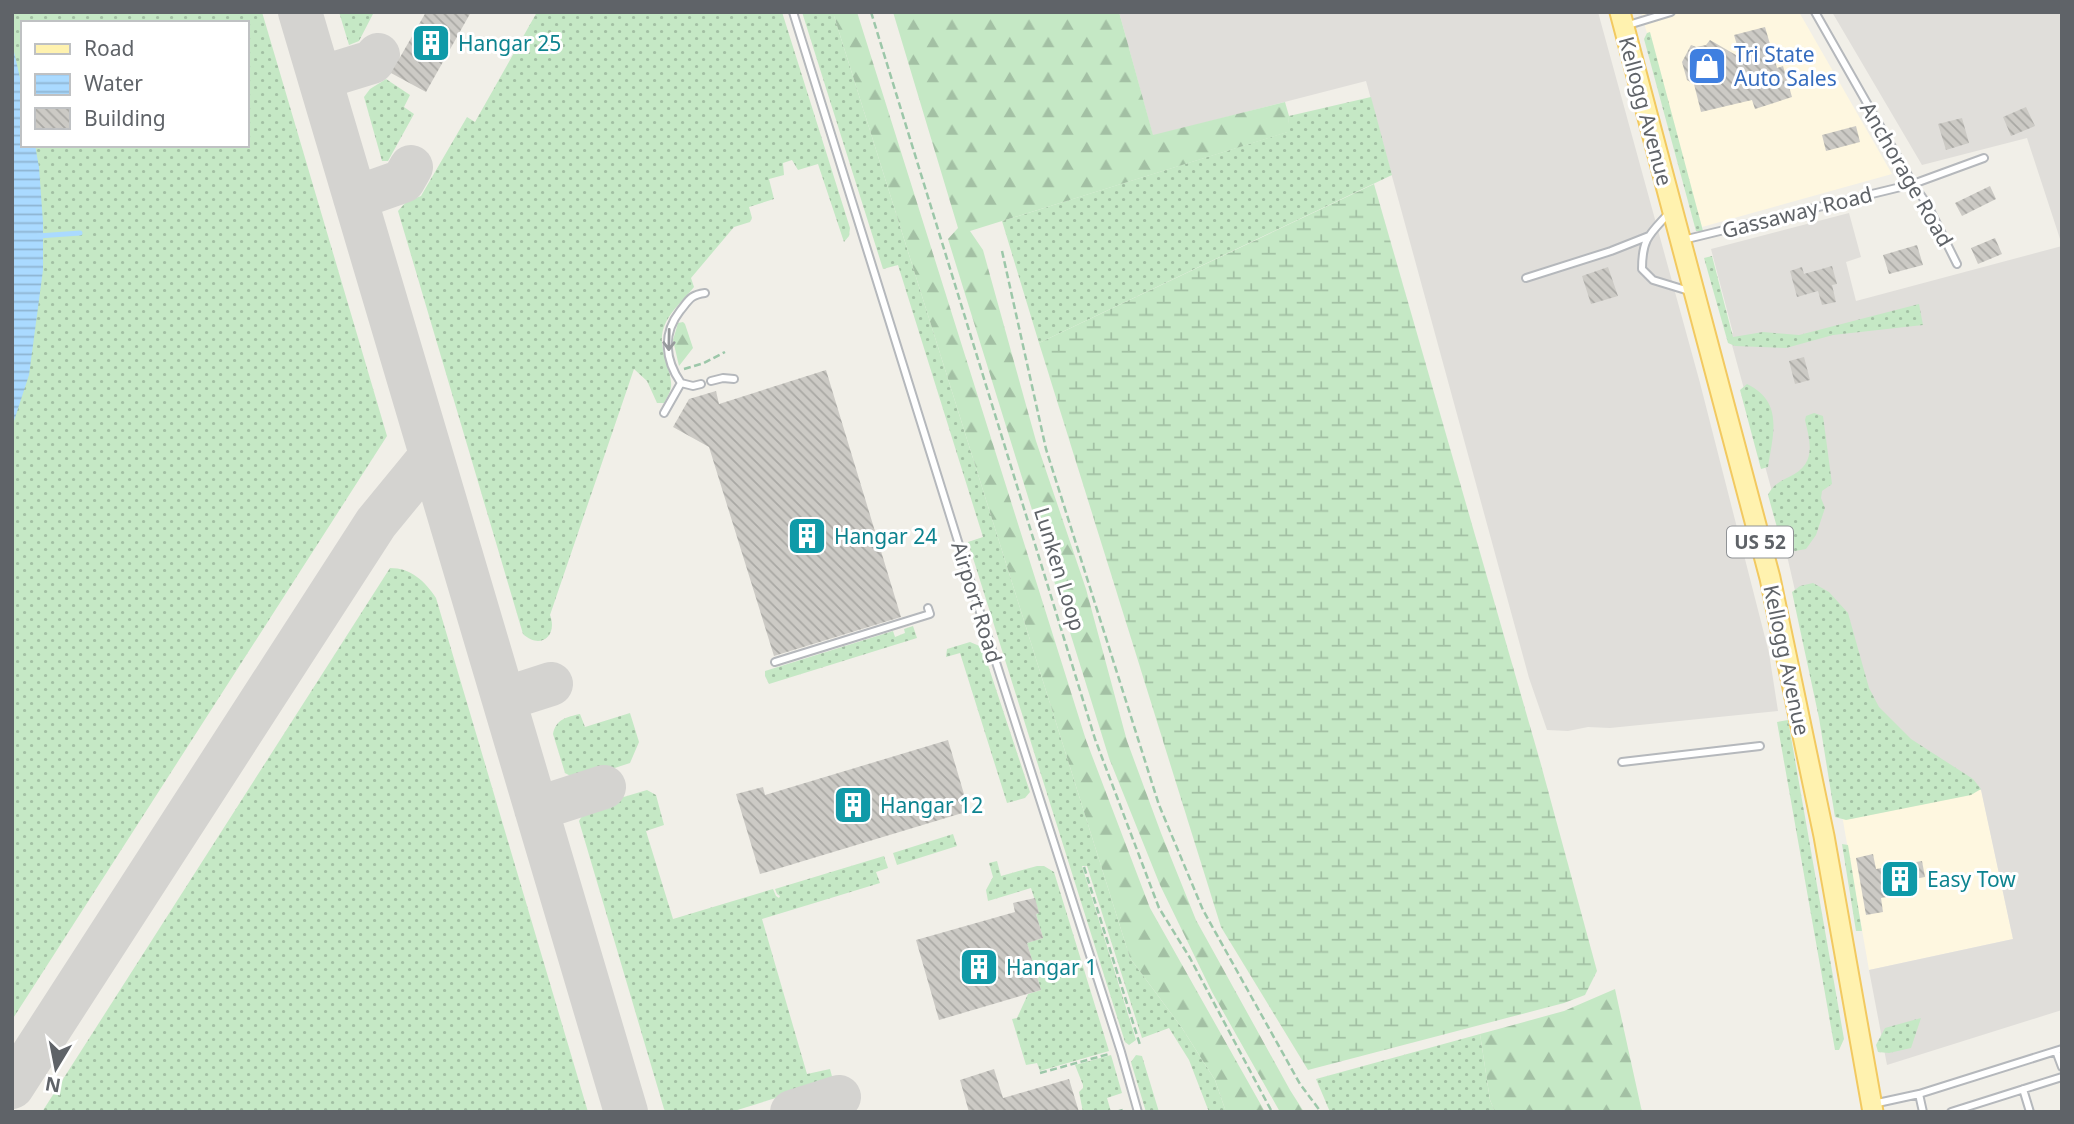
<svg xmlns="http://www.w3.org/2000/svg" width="2074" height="1124" viewBox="0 0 2074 1124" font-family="'Noto Sans',sans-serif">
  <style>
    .commercial { fill: #fef7e0 }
    .industrial { fill: #e0deda }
    .grass { fill: url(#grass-dots); fill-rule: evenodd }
    .forest { fill: url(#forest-firs) }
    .wetland { fill: url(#wetland-marsh) }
    .water { fill: url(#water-rules) }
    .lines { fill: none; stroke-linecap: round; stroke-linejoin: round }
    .stream { stroke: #aadaff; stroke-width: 5 }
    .taxiway { stroke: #d4d3d0; stroke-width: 44 }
    .building { fill: url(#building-back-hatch) }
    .lane-casing { stroke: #b5b8bc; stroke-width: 10 }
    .primary-casing { stroke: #f2c960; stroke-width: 23 }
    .path { stroke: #9cc7a9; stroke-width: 2.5; stroke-dasharray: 7 3.5; stroke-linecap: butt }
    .lane { stroke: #fff; stroke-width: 6 }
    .primary { stroke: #fff2af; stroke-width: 19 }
    .oneway { stroke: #979a9d }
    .labels { text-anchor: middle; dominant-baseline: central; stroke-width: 6; stroke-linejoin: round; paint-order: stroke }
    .shield { fill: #fff; stroke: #8f9295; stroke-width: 2 }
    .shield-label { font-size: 19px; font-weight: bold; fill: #5f6368 }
    .culture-label { font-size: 21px; fill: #0d838f; stroke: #fff; text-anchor: start }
    .shop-label { font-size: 21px; fill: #366cbe; stroke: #fff; text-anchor: start }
    .street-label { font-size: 21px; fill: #5f6368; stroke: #fff }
  </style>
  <defs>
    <pattern id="grass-dots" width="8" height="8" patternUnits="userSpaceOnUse" patternTransform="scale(1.75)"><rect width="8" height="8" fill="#c5e8c5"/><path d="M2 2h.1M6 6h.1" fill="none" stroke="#a3c0a4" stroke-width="1.8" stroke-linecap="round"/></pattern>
    <pattern id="forest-firs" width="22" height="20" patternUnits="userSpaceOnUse" patternTransform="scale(1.75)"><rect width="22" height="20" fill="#c5e8c5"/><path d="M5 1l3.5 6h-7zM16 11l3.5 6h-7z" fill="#a3c0a4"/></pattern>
    <pattern id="wetland-marsh" width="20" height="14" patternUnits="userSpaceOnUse" patternTransform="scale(1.75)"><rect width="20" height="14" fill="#c5e8c5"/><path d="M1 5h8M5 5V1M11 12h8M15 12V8" fill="none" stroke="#a3c0a4"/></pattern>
    <pattern id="water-rules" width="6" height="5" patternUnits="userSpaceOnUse" patternTransform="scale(1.75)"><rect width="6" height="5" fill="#aadaff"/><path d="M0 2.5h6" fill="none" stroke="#8eb4d2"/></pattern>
    <pattern id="building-back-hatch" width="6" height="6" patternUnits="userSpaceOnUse" patternTransform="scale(1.75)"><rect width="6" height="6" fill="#cccac5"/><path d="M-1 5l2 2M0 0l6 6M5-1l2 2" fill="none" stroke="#a9a8a4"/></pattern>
  </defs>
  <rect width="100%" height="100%" fill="#f1efe8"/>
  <path class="commercial" d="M1641,12h158l93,162 -190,53z
    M1981,789l32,150 -144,31 -27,-155z"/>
  <path class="industrial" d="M1119,12h479l102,371 69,270 9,58 -168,17 -22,-1 -20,4 -21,-1 -18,-52 -163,-597 -213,55z
    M1832,12h230v233l-35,-107 -105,27z
    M1849,213l12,44 -15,5 10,39 206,-55v764l-175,55 -18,-95 144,-31 -32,-149 -151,-47 -56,-244 -45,-165 4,-1 -22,-84z"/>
  <path class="grass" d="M12,12h250l125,424 -375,584zM23,23h224v122h-224z
    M339,12h35l-15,29 -10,4z
    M537,12h245l68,216 -1,8 -5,6 -26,-78 -20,6 -6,-10 -9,3 1,12 -15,4 5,20 -25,8 3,11 -2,4 -16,5 -43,51 3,9c-9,11 -22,23 -28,35 -11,22 3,39 5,60 1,8 -3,14 -7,21h-7l-10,-22 -13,-12 -84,246c8,21 -10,35 -27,19l-125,-423 8,-9 15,-6 46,-79 8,5z
    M802,12h32v4l296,942 52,70 33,52 11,32h-17l-20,-52 -20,-32 -27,10 -55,-172h-5l54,174 -7,5 -4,-3 -157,-500 15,-5 -85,-272 -15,4z
    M1650,32l53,199h-7l-52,-192 3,-6z
    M386,79l24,16 -6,12 10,7 -26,47h-6l-18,-64 6,-8z
    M1371,97l21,78 -353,168 -37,-122 285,-89 2,-16z
    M1712,256l21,81 30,-5 36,3 120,-31 4,21 -90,10 -47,13 -51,-2 -7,-3 -24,-85z
    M1747,384c37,18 26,50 21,83l-7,2 -21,-79z
    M1814,413l9,3 9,68 -10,7 -1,7 4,10 -9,27 -10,14 -16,3 -7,-3 -15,-54c5,-10 11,-13 21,-18 27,-13 22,-32 16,-57l1,-4z
    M390,568c21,0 35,13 46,30l152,514h-546z
    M1813,583l16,9 19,21 21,75 10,19 32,32 62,40 8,10 -10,6 -125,25 -11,-3 -16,-99 -27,-126 8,-6z
    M913,626l4,12 -148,46 -4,-8v-5l128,-40 2,6 10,-4 -1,-4z
    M970,642l12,5 48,145 -5,6 -18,5 -47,-150 -14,4 1,-8z
    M630,713l9,29 -9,21 -52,17 -13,-7 -12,-39c3,-15 14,-17 27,-20l5,13z
    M1788,720l56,319 -5,11h-4l-58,-328z
    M647,790l9,5 8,30 -18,6 27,88 100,-30 3,7 3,2 1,-2 -3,-2 -2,-5 109,-33 4,12 -12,4 4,11 -118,36 45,155 23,-5 3,11 -102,32h-65l-2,-3 -85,-288 8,-13z
    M953,834l4,12 -60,19 -4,-12z
    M1842,844l6,1 14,86h-6z
    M997,861l4,15 36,-10h7l10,6 55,179 -69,20 -3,-8 -11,2 -14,-46 5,-1 11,-24 13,-4 -14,-47 16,-5 -7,-24 3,-1 -8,-25 -43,13 -2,-11 7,-13 -4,-14z
    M1921,1018l-10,30 -22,5 -11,-1 -2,-7 9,-17z
    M1480,1034l10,66 5,12h-165l-14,-33z
    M1111,1055l11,38 -15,5 4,14h-28l-4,-20 4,-4v-3l-8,-20z
    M1136,1055l6,1 17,56h-13l-15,-50z"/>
  <path class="forest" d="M834,12h23l229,728 64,168 115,204h-39l-11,-32 -33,-52 -52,-70 -296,-942z
    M893,12h226l34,123 132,-33 4,14 -1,16 -318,99 13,19 53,191 50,148 41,152 34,92 35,87 94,170 14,22h-24l-68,-120 -52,-107 -51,-127 -161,-519 10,-11z
    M683,322l2,2 8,24 -14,18 -6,-26 5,-17z
    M1615,989l27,123h-147l-5,-12 -10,-66 84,-23z"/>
  <path class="wetland" d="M1374,184l166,577 57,210 -12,24 -21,8 -256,67 -87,-143 -182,-584z"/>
  <path class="water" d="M12,43l11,48v54h12l4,22 4,55v48l-14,105 -17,52z"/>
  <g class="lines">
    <path class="stream" d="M38,236l42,-3"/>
    <path class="taxiway" d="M300,12l326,1100
      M320,78l52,-16 6,-7
      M355,198l48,-17 8,-14
      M504,699l47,-15
      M536,809l68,-22
      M12,1087l364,-564 55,-67
      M792,1112l47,-15"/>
  </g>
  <path class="building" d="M426,12h45l-45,80 -35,-19z
    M1765,27l12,41 6,-2 9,31 -37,12 -3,-9 -51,12 -7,-28 -7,-4 -5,-18 9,-17 5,2 10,-2 4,-5 31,18 -7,-23z
    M2026,107l9,19 -24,10 -8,-19z
    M1962,118l7,25 -23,7 -8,-26z
    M1856,126l4,16 -34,9 -4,-16z
    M1990,186l6,13 -34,17 -7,-13z
    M1995,238l7,16 -24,10 -7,-16z
    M1917,245l6,20 -34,9 -6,-19z
    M1832,266l5,18 -5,1 4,17 -14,3 -4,-14 -21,6 -7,-26 12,-4 2,7z
    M1608,267l10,29 -27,8 -9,-28z
    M1804,357l6,23 -15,4 -6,-23z
    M826,370l75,247 -127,39 -65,-209 -36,-20 16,-28 27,-8 3,13z
    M948,740l21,71 -209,63 -24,-80 27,-7 2,8z
    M1873,854l3,15 46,-8 3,16 -26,5 1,3 -4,1 2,9 -17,3 2,14 -17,3 -10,-57z
    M1035,898l4,15 -3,1 7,24 -16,5 14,47 -102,30 -23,-80 99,-28 -2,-9z
    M994,1069l9,29 66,-19 10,33h-110l-9,-32z"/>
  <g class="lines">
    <g class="lane-casing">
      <path id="lane" d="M793,12l192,616 136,424 17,60
        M1815,12l98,172 14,20 30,60
        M1625,26l46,-14
        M1669,213c-19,21 -27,25 -27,56l11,11 36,11
        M1683,240l230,-56 71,-26
        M1526,278l85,-27 38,-15
        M711,381l12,-3 11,1
        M701,384l-8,2 -12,-3c-16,-23 -19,-49 -1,-72 9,-11 10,-16 25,-18
        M664,413l17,-30
        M775,662l155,-48 -2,-6
        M1622,762l138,-16
        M2056,1051l6,16
        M2023,1089l7,23
        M1919,1094l143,-45
        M1873,1104l46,-10 4,18
        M1951,1112l111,-35"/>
    </g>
    <g class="primary-casing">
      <path id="primary" d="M1620,12l150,566 54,258 49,276"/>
    </g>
    <path class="path" d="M871,12l224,727 64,169 31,50 82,154
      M1002,251l44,198 113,356 44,105 97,174 21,28
      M684,369l20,-6 21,-11
      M1084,867l56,178
      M1040,1073l69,-19
      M1116,1112l10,-3"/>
    <use href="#lane" class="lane"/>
    <use href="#primary" class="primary"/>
  </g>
  <defs><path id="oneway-shaft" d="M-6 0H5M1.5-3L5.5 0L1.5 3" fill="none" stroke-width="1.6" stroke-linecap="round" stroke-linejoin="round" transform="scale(1.75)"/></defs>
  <use class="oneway" href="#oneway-shaft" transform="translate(669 340) rotate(91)"/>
  <defs>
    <g id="building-square" transform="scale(2.0125)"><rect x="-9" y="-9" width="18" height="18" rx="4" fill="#0f9aa8" stroke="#fff"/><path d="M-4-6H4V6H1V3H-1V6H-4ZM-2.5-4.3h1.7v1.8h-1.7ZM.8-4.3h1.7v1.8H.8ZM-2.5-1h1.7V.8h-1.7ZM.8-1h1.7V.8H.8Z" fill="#fff"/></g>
    <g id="shop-square" transform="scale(2.0125)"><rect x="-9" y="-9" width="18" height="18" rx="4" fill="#3f7fe0" stroke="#fff"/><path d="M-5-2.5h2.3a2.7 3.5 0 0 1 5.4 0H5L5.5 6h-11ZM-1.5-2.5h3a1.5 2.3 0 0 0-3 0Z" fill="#fff"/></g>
  </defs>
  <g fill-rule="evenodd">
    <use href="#building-square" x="431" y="43"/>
    <use href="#shop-square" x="1707" y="66"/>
    <use href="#building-square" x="807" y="536"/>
    <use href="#building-square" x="853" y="805"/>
    <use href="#building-square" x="1900" y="879"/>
    <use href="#building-square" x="979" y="967"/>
  </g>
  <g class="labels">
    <rect class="shield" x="1727" y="526.5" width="66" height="31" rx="5"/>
    <g class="shield-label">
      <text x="1760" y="542">US 52</text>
    </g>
    <g class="culture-label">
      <text x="458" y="43">Hangar 25</text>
      <text x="834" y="536">Hangar 24</text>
      <text x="880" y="805">Hangar 12</text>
      <text x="1927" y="879">Easy Tow</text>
      <text x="1006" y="967">Hangar 1</text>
    </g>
    <g class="shop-label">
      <text x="1734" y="54">Tri State<tspan x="1734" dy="24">Auto Sales</tspan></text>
    </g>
    <g class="street-label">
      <text transform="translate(1646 111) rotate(75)">Kellogg Avenue</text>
      <text transform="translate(1907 174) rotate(60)">Anchorage Road</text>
      <text transform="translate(1797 212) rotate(-14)">Gassaway Road</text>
      <text transform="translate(1060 569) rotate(73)">Lunken Loop</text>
      <text transform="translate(977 602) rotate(73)">Airport Road</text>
      <text transform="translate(1787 660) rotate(78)">Kellogg Avenue</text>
    </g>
  </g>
  <rect width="2074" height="1124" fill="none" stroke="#5f6368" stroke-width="28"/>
  <rect x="21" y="21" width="228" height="126" fill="#ffffff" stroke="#bfc1c3" stroke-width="2"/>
  <rect x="35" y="44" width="35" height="10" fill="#fff2af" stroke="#bfc1c3" stroke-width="2"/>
  <text x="84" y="56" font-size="21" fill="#5f6368">Road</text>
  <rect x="35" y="74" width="35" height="21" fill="url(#water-rules)" stroke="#bfc1c3" stroke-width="2"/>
  <text x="84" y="91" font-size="21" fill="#5f6368">Water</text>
  <rect x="35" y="108" width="35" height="21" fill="url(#building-back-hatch)" stroke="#bfc1c3" stroke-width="2"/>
  <text x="84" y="126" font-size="21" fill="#5f6368">Building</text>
  <g transform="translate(56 1068) rotate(190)" stroke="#ffffff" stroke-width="5" paint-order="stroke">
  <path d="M0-5L12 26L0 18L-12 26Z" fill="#5f6368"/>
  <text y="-10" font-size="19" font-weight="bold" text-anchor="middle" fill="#5f6368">N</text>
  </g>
</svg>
